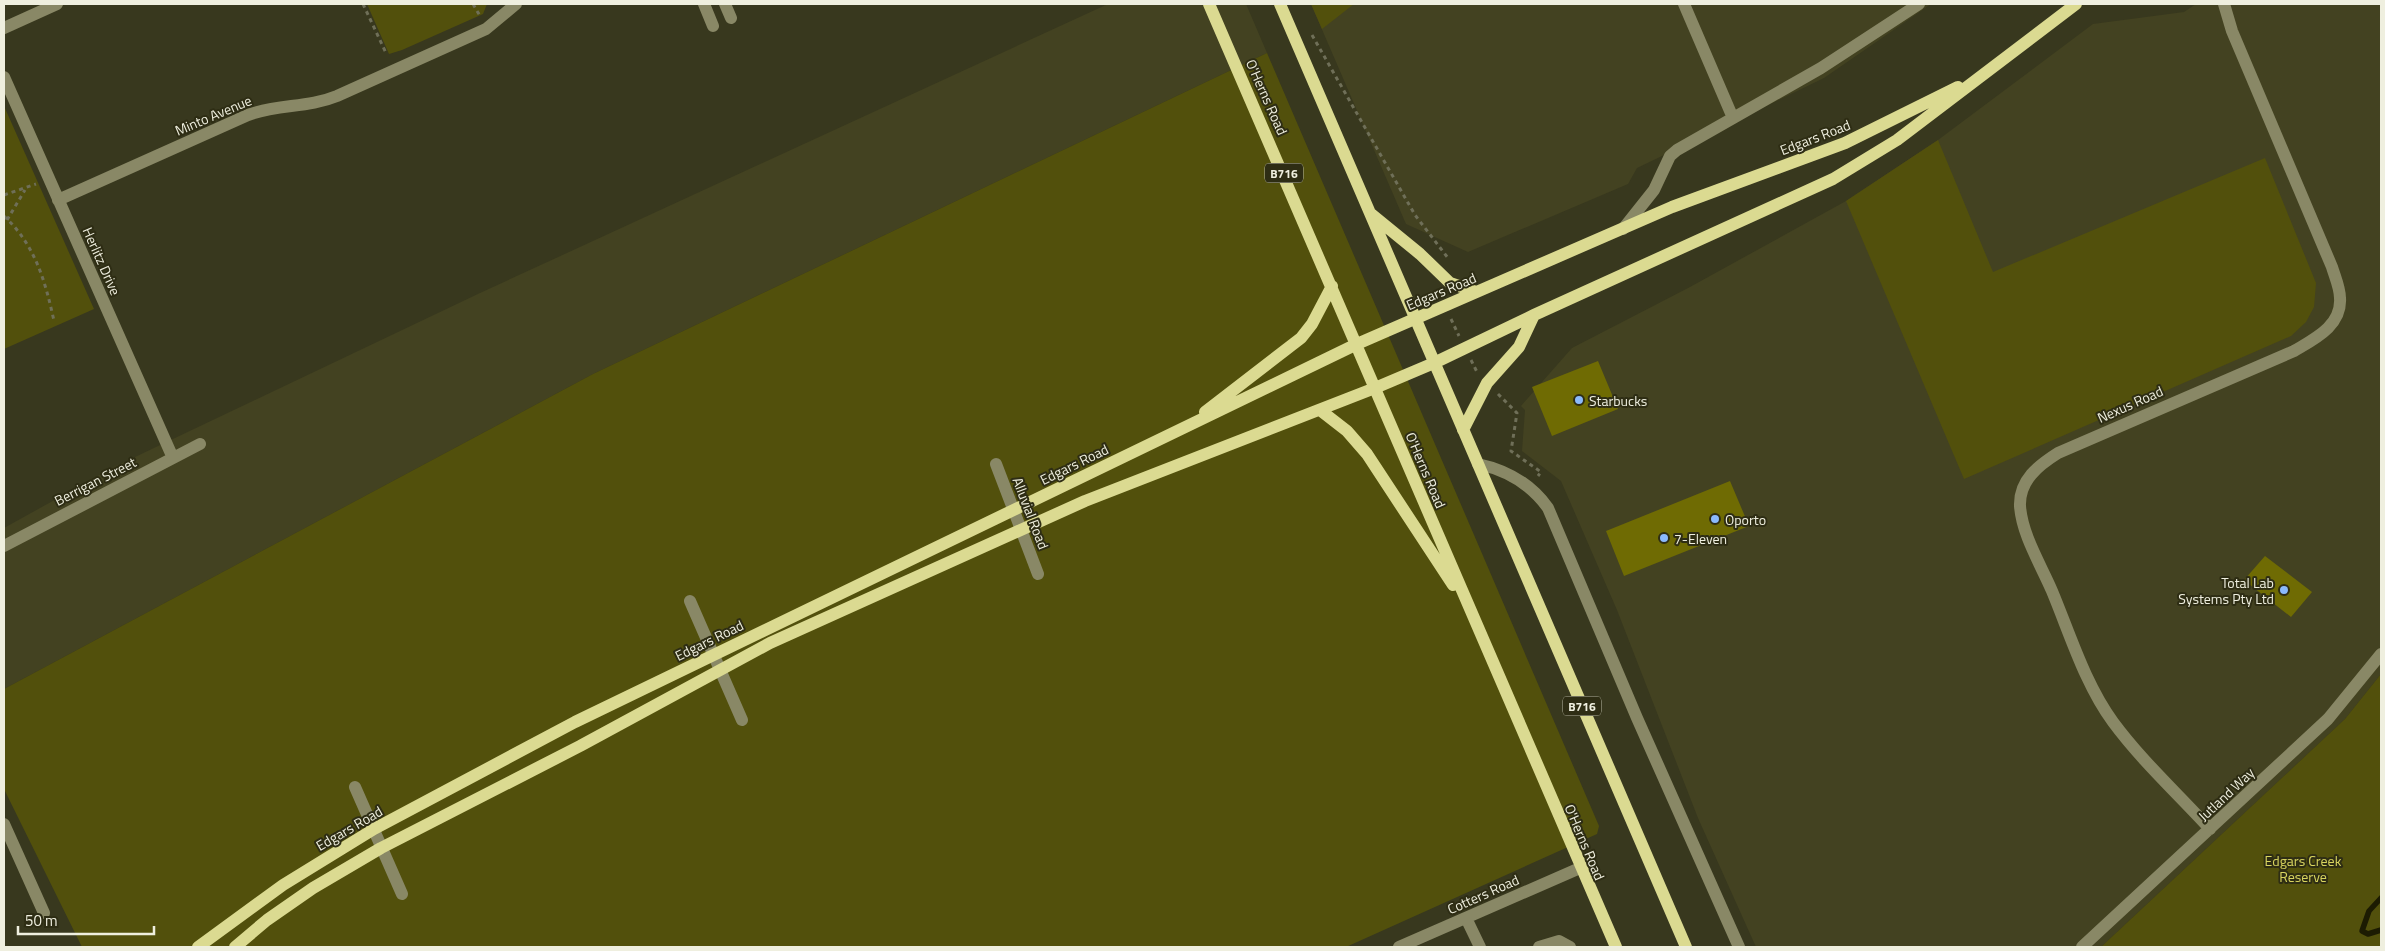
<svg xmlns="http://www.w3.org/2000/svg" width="2385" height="951" viewBox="0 0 2385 951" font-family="'Titillium Web',sans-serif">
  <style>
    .built { fill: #434221 }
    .green { fill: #52500c }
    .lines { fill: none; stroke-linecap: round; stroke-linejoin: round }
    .stream { stroke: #1c1b02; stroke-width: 5.5 }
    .building { fill: #6f6b03 }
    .path { stroke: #6f6f58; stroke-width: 3; stroke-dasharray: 4 4; stroke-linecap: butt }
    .minor { stroke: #898866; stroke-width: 12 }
    .major { stroke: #dbda91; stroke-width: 12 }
    .poi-dot { fill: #8bbafc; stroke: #2e2d14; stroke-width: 2 }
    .labels { text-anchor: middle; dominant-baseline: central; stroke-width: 4; stroke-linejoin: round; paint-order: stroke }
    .shield { fill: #2e2d14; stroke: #b5b5a2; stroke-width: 1 }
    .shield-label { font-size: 12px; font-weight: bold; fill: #efefdf }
    .street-label { font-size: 14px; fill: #efefdf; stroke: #2e2d14 }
    .poi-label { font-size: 14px; fill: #efefdf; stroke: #2e2d14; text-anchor: start }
    .park-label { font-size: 14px; fill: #d9d55f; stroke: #2e2d14 }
  </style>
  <rect width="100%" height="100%" fill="#38381e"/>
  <path class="built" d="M1108,4h138l21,49 -674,321 -589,315v-161l110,-61 366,-174z
    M1311,4h620l-107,74 -187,90 -9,16 -160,68 -62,-28z
    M2196,4h185v670l-36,45 -244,228h-345l-58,-129 -81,-208 -56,-129 -39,-30 3,-41 -4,-4 51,-58 118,-61 156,-86 92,-61 155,-116 91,-12z"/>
  <path class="green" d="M367,4h120l-4,10 -81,36 -13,4z
    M1311,4h43l-32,25z
    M1267,53l332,773 -2,8 -251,113h-1264l-78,-158v-100l589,-315z
    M4,106l90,203 -90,40z
    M1938,140l55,132 272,-114 51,125 -2,24 -8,15 -15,14 -327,143 -118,-278z
    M2381,674v273h-280l244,-228z"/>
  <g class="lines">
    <path class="stream" d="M2381,898l-12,13 -7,20 6,3 13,-4"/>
  </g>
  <path class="building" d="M1598,361l20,48 -66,27 -20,-49z
    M1730,481l19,45 -125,50 -18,-45z
    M2265,556l47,36 -21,25 -47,-37z"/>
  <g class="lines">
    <path class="path" d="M363,4l23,49
      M473,4l7,12
      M1312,35l103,180 33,43
      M4,195l32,-11
      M4,216c31,29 41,64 50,105
      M7,220l18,-30
      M1451,319l8,17
      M1471,360l6,12
      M1498,394l19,19 -6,38 30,21 -3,4"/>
    <path class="minor" d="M704,4l9,22
      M725,4l6,14
      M1684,4l49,114
      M4,28l53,-24
      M4,77l169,381
      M58,200l190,-85c30,-11 60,-7 89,-19l149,-67 30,-25
      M1623,229l31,-39 16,-34 7,-6 144,-82 98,-64
      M996,464l42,110
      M1478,464c28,6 53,20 70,44l89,210 102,229
      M4,546l196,-102
      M690,601l52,119
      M355,787l47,107
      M4,824l40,89
      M2210,829c-32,-35 -69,-69 -97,-107 -28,-38 -43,-88 -61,-131 -11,-26 -30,-56 -32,-85 -1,-26 19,-41 38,-53l236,-102c20,-12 48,-25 46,-53 0,-10 -5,-21 -8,-31l-100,-236 -8,-27
      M1466,918l14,29
      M1399,947l181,-79
      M1539,947l20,-6 11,6
      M2082,947l246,-228 53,-65"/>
    <path class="major" d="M1209,4l407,943
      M1280,4l406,943
      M1371,214l49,40 30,29 26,9
      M1320,410l27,21 20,23 86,131
      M1205,412l96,-74 11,-14 20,-38
      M1463,430l24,-47 32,-36 15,-32
      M198,947l85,-62 91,-56 201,-107 782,-378 315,-137 173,-64 113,-56
      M235,947l32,-27 46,-32 68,-40 199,-102 190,-103 315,-142 290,-113 59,-25 100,-48 299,-136 64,-39 179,-136"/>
  </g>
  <g class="poi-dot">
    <circle cx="1579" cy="400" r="5"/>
    <circle cx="1715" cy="519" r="5"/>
    <circle cx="1664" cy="538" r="5"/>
    <circle cx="2284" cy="590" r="5"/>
  </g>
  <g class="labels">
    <g class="shield">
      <rect x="1265" y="163.5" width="38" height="19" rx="4"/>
      <rect x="1563" y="696.5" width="38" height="19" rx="4"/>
    </g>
    <g class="shield-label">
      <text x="1284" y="173">B716</text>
      <text x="1582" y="706">B716</text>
    </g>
    <g class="street-label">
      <text transform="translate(1267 97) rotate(66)">O'Herns Road</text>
      <text transform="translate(213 115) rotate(-23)">Minto Avenue</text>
      <text transform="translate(1815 137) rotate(-21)">Edgars Road</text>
      <text transform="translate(102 261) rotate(66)">Herlitz Drive</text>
      <text transform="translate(1441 291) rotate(-23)">Edgars Road</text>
      <text transform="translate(2130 404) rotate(-24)">Nexus Road</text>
      <text transform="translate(1074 464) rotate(-26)">Edgars Road</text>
      <text transform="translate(1426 470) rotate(67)">O'Herns Road</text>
      <text transform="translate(95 481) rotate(-27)">Berrigan Street</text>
      <text transform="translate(1031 513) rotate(69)">Alluvial Road</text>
      <text transform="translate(709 640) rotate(-26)">Edgars Road</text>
      <text transform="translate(2226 794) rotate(-43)">Jutland Way</text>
      <text transform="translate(349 828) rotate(-30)">Edgars Road</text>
      <text transform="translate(1585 842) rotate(67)">O'Herns Road</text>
      <text transform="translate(1483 894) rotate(-24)">Cotters Road</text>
    </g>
    <g class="poi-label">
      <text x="1589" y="400">Starbucks</text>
      <text x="1725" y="519">Oporto</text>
      <text x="1674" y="538">7-Eleven</text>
      <text x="2274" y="582" text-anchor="end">Total Lab<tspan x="2274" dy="16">Systems Pty Ltd</tspan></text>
    </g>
    <g class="park-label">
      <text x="2303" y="860">Edgars Creek<tspan x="2303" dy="16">Reserve</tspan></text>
    </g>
  </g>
  <rect width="2385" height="951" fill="none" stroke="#efefdf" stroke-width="10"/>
  <path d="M18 926v8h136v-8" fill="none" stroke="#efefdf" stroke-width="2.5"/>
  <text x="25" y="926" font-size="15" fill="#efefdf" stroke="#2e2d14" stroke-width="4" paint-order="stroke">50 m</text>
</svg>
